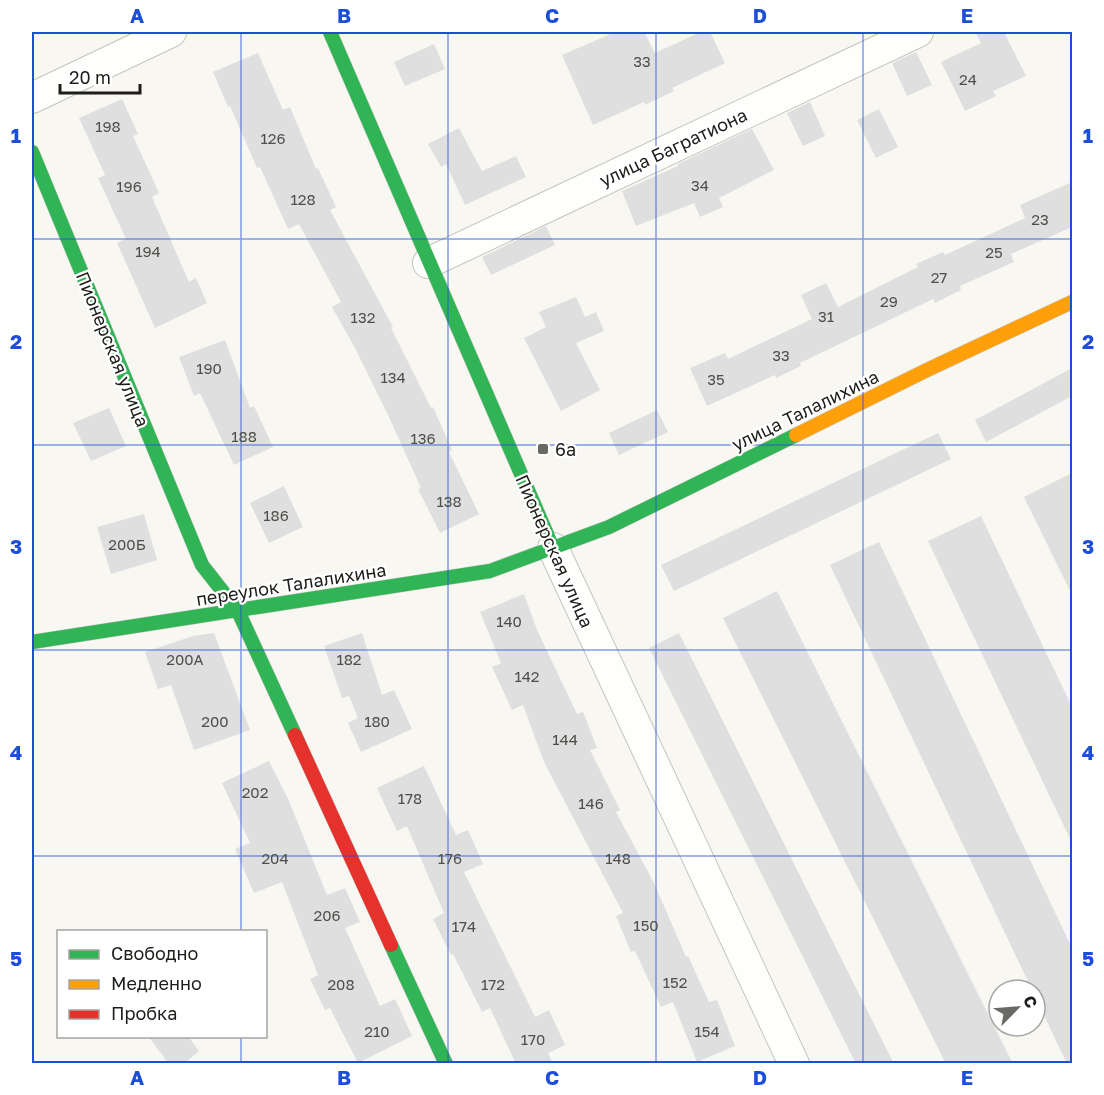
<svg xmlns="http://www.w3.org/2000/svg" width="1104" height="1095" viewBox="0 0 1104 1095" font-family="'Golos Text',sans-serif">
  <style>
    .building { fill: #e0dfdf }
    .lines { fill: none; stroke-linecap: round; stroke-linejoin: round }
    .street-casing { stroke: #c5c4c0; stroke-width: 32 }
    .fast-casing { stroke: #c5c4c0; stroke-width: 15 }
    .slow-casing { stroke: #c5c4c0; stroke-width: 15 }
    .jam-casing { stroke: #c5c4c0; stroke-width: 15 }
    .street { stroke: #fefefd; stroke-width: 30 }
    .fast { stroke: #30b455; stroke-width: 14 }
    .slow { stroke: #ff9f0a; stroke-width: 14 }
    .jam { stroke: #e5322d; stroke-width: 14 }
    .grid { fill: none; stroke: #1d4ed8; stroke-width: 1.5; stroke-opacity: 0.55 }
    .poi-dot { fill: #6a6965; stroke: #fff; stroke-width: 2 }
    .labels { text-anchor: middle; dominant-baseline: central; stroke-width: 4.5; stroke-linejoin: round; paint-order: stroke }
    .number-label { font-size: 15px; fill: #4e4e4a }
    .street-label { font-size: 18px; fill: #1e1d19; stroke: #fff }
    .poi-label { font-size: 18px; fill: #1e1d19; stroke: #fff; text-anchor: start }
    .neatline { fill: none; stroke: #1d4ed8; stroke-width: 2 }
    .grid-label { font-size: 20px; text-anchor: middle; font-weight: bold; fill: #1d4ed8 }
  </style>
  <rect width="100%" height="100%" fill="#f8f7f2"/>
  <path class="building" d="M615,32h29l11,21 46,-21h9l15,31 -53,25 2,3 -29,14 -1,-3 -51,23 -31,-70z
    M975,32h29l22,44 -33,15 3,5 -31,15 -24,-49 40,-19z
    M434,44l11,25 -40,17 -11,-24z
    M916,52l16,33 -25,11 -15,-33z
    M258,53l25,57 7,-3 26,62 2,-1 18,39 -6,3 63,117 -2,1 40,80 2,-1 19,43 -3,2 30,62 -39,19 -22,-44 3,-1 -33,-73 -33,-67 -23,-41 9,-5 -42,-78 -11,5 -28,-62 -3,1 -27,-62 -2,1 -15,-35z
    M122,99l16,35 -5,2 26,57 -7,4 37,85 7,-4 11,25 -52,25 -38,-85 9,-4 -28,-61 7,-3 -26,-57z
    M810,102l15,34 -22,10 -16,-33z
    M879,109l19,38 -22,11 -19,-38z
    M459,128l23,43 34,-15 10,21 -61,28 -19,-41 -5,3 -13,-23z
    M752,129l22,41 -55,28 4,9 -23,10 -6,-14 -58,23 -14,-35 56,-25v-2z
    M1072,182v45l-61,27 3,8 -54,24 1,4 -26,13 -2,-4 -133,64 1,3 -25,12 -1,-3 -68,31 -17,-38 35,-15 3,6 84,-40 -11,-24 25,-12 12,24 80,-40 -2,-3 27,-12 2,3 80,-37 -5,-13z
    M546,226l9,19 -64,30 -9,-18z
    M576,297l9,20 11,-5 8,19 -28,12 24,47 -39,21 -37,-73 22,-11 -7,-15z
    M225,340l25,68 4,-2 19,41 -39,18 -34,-72 -6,3 -15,-39z
    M1072,368v28l-86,46 -11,-22z
    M109,408l17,38 -35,15 -18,-38z
    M657,410l11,22 -49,23 -10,-22z
    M938,433l13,26 -277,132 -13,-26z
    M1072,473v122l-48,-98z
    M284,486l19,41 -34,16 -19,-40z
    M144,514l13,46 -46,14 -14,-47z
    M981,516l91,191v136l-144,-302z
    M879,542l193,406v116h-5l-32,-68v-6h-3l-202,-425z
    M777,591l236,473h-67l-223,-446z
    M524,594l13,36 40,84 6,-2 14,36 -7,2 30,60 -4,2 39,73 31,72 2,-1 21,46 8,-2 18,46 -38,16 -24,-60 -12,5 -26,-56 -4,1 -15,-36 7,-3 -79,-151 -21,-57 -11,5 -20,-43 9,-4 -21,-51z
    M214,633l36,97 -56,20 -23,-65 -13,4 -13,-37 48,-16z
    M362,633l20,62 12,-5 18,39 -51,23 -13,-29 10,-5 -9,-22 -7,2 -18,-52z
    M679,633l215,431h-38l-207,-416z
    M269,761l20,40 38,94 18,-7 15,34 -15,6 35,78 15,-7 17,37 -54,27 -28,-55 -5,2 -15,-31 8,-4 -36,-93 -28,11 -19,-44 15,-6 -28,-60z
    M424,766l32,69 12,-5 15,34 -19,8 71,145 14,-7 16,35 -17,8 5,11h-37l-26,-56 -8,4 -29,-58 -2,1 -18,-36 11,-6 -37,-87 -10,5 -20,-43z
    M148,1036h40l11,15 -15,13h-15z"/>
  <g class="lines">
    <g class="street-casing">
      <path id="street" d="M32,98l139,-66
        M428,263l490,-231
        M553,548l241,516"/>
    </g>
    <g class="fast-casing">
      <path id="fast" d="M330,32l223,516
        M32,152l170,413 36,46 57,124
        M32,642l458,-71 119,-44 187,-92
        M391,945l55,119"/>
    </g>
    <g class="slow-casing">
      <path id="slow" d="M796,435l131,-65 145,-68"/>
    </g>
    <g class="jam-casing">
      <path id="jam" d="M295,735l96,210"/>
    </g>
    <use href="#street" class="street"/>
    <use href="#fast" class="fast"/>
    <use href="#slow" class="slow"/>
    <use href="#jam" class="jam"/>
  </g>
  <path class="grid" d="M241,32v900M448,32v1032M656,32v1032M863,32v1032M32,239h1040M32,445h1040M32,650h1040M32,856h1040M241,1036v28"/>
  <rect class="poi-dot" x="537" y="443" width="12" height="12" rx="3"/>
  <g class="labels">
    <g class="number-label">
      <text x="642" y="61">33</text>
      <text x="968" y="79">24</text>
      <text x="108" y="126">198</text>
      <text x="273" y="138">126</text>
      <text x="700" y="185">34</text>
      <text x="129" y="186">196</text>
      <text x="303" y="199">128</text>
      <text x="1040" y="219">23</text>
      <text x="148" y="251">194</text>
      <text x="994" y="252">25</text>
      <text x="939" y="277">27</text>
      <text x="889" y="301">29</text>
      <text x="826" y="316">31</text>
      <text x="363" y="317">132</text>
      <text x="781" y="355">33</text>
      <text x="209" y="368">190</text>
      <text x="393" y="377">134</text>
      <text x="716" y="379">35</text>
      <text x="244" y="436">188</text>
      <text x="423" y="438">136</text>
      <text x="449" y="501">138</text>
      <text x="276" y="515">186</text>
      <text x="127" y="544">200Б</text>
      <text x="509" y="621">140</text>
      <text x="185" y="659">200А</text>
      <text x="349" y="659">182</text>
      <text x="527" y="676">142</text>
      <text x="215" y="721">200</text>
      <text x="377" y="721">180</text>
      <text x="565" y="739">144</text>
      <text x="255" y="792">202</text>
      <text x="410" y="798">178</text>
      <text x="591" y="803">146</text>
      <text x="275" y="858">204</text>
      <text x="450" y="858">176</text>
      <text x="618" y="858">148</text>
      <text x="327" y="915">206</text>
      <text x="646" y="925">150</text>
      <text x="464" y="926">174</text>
      <text x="675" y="982">152</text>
      <text x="341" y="984">208</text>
      <text x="493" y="984">172</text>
      <text x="377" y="1031">210</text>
      <text x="707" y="1031">154</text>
      <text x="533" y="1039">170</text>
    </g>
    <g class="street-label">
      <text transform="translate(673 147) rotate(-25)">улица Багратиона</text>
      <text transform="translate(113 349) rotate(68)">Пионерская улица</text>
      <text transform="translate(805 410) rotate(-26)">улица Талалихина</text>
      <text transform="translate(555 551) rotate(66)">Пионерская улица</text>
      <text transform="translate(291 584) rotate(-9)">переулок Талалихина</text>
    </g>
    <g class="poi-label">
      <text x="555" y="449">6а</text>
    </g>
  </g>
  <rect width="1104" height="1095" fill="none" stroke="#ffffff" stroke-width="66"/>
  <rect x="57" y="930" width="210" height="108" fill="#ffffff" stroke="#a5a5a3" stroke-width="1.5"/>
  <rect x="69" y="950" width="30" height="9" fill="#30b455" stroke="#a5a5a3" stroke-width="1.5"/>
  <text x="111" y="960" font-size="18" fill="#1e1d19">Свободно</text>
  <rect x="69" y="980" width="30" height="9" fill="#ff9f0a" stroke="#a5a5a3" stroke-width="1.5"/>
  <text x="111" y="990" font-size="18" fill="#1e1d19">Медленно</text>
  <rect x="69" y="1010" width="30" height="9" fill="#e5322d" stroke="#a5a5a3" stroke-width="1.5"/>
  <text x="111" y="1020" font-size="18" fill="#1e1d19">Пробка</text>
  <g transform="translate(1017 1008) rotate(65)"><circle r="28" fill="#ffffff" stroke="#a5a5a3" stroke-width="1.5"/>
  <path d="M0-4.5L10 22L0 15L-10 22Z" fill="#6a6965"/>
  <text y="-9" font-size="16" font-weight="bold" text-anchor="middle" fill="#1e1d19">С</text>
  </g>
  <path d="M60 84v9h80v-9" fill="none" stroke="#1e1d19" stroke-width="3"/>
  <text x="69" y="84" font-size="18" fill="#1e1d19" stroke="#ffffff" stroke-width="4.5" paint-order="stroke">20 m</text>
  <rect x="33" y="33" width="1038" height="1029" class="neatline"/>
  <g class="grid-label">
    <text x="137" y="23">A</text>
    <text x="344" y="23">B</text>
    <text x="552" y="23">C</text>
    <text x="760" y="23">D</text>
    <text x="967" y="23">E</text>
    <text x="16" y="143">1</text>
    <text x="1088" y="143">1</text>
    <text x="16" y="349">2</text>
    <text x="1088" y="349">2</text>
    <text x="16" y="554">3</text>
    <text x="1088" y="554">3</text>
    <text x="16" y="760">4</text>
    <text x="1088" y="760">4</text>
    <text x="16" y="966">5</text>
    <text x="1088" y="966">5</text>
    <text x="137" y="1085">A</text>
    <text x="344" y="1085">B</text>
    <text x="552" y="1085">C</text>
    <text x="760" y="1085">D</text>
    <text x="967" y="1085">E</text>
  </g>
</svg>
